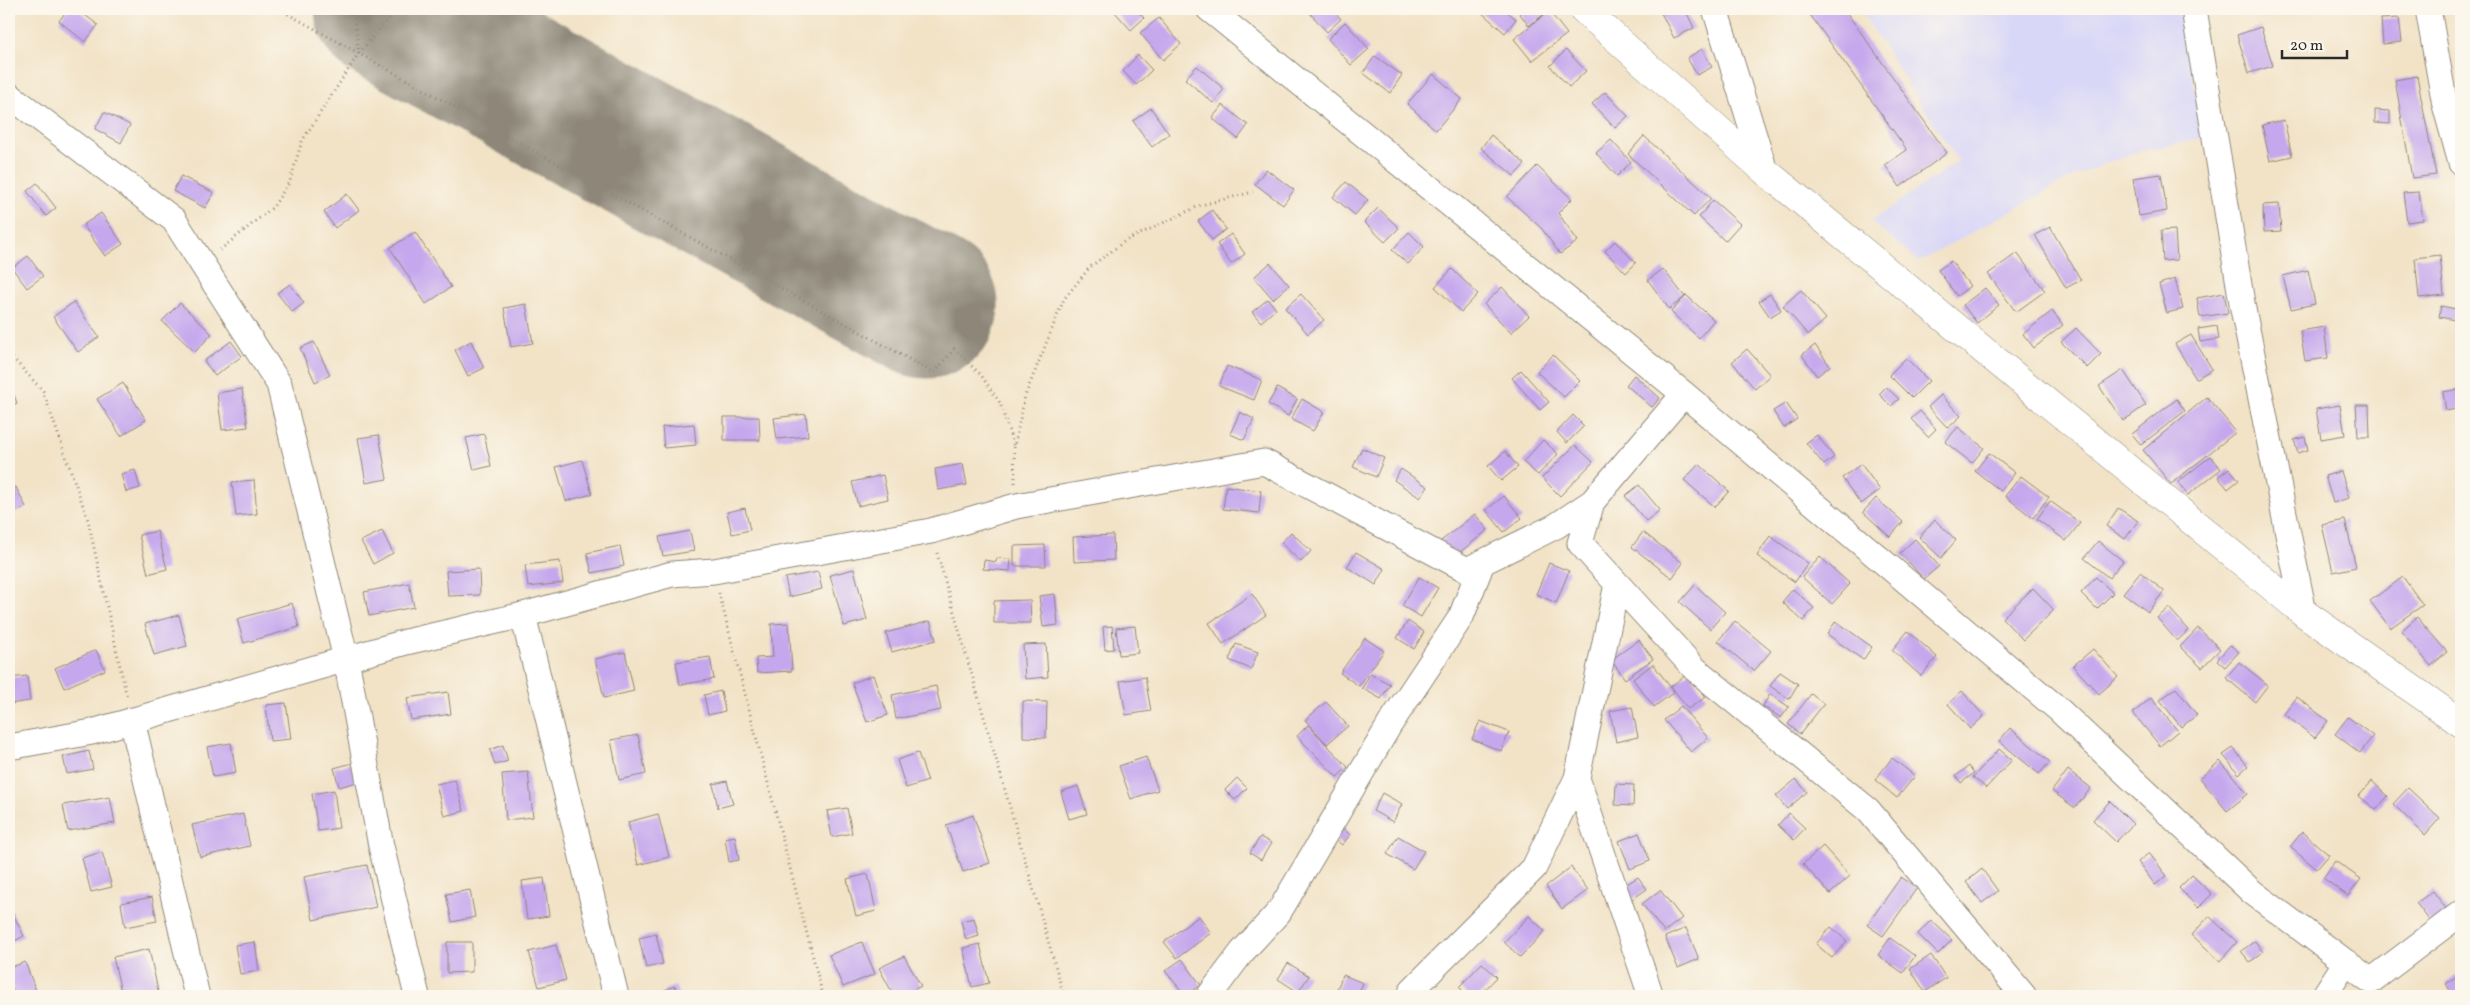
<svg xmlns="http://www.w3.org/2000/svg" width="2470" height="1005" viewBox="0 0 2470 1005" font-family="Vollkorn,serif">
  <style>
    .built { fill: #d9d7f7 }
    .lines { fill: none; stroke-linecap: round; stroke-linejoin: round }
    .runway { stroke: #8e8779; stroke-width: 145 }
    .building { fill: #c5a7ed }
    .minor-casing { stroke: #8e8779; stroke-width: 27 }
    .primary-casing { stroke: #8e8779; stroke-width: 29 }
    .path { stroke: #8e8779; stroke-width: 3; stroke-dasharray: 1 4; stroke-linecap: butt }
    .minor { stroke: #fff; stroke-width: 25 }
    .primary { stroke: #fff; stroke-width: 28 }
  </style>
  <rect width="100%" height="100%" fill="#fbf7ec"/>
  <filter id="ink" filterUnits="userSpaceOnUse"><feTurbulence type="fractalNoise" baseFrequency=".02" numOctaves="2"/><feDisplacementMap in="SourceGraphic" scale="10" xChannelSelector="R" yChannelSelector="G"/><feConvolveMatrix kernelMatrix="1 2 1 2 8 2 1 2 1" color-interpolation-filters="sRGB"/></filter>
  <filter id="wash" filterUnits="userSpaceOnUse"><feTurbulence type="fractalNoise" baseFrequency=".0096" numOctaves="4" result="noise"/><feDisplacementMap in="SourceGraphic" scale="20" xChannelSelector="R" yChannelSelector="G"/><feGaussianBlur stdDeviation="1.12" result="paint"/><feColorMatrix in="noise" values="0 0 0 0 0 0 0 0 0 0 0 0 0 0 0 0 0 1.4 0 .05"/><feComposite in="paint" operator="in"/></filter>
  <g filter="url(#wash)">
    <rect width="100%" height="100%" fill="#f2e3c7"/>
    <path class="built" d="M1860,9h321l22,129 -70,15 -61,24 -153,85 -48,-41 87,-60z"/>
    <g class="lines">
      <path class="runway" d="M387,9l539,297"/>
    </g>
    <g id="blocks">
      <path class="building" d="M68,9h9l21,16 -13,17 -26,-21z
        M1117,9h19l8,9 -13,12 -17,-19z
        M1310,9h22l9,10 -14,13 -19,-21z
        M1486,9h18l12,10 -11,14 -23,-20z
        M1519,9h28l1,2 -19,15 -12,-16z
        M1659,9h26l9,19 -20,10z
        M1806,9h38l103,144 -47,34 -15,-22 22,-15z
        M1549,11l18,23 -35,27 -18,-22z
        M1159,18l22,26 -18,16 -23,-27z
        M2399,18l3,24 -19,2 -2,-25z
        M1345,22l24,27 -18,16 -23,-26z
        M2261,27l12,39 -24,7 -12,-38z
        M1702,49l10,18 -15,8 -10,-17z
        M1566,50l20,21 -17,16 -19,-21z
        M1138,55l14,15 -16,15 -13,-14z
        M1375,56l27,19 -12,18 -27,-20z
        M1197,66l27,23 -11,14 -28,-24z
        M1433,74l29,25 -26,31 -29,-26z
        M2417,76l19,99 -24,3 -17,-98z
        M1605,92l23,24 -13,12 -23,-24z
        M1223,105l25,20 -10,14 -26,-21z
        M1151,108l18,26 -17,13 -19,-26z
        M2375,110l15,1v13l-15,-1z
        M104,112l26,13 -9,18 -26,-14z
        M2284,120l8,36 -22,5 -8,-36z
        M1491,135l34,29 -11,12 -33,-28z
        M1644,136l67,62 -17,18 -66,-62z
        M1611,140l20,22 -14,14 -21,-23z
        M1537,166l35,33 -14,14 20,28 -18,13 -18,-25 -35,-32z
        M1266,169l28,21 -11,15 -28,-21z
        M2161,174l6,37 -28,5 -6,-38z
        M181,176l33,17 -9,15 -32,-17z
        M1346,182l22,18 -13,15 -22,-18z
        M37,183l19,25 -10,8 -19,-25z
        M2419,192l4,28 -16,2 -4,-29z
        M347,194l12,16 -24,18 -11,-16z
        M1713,200l27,24 -15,17 -26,-24z
        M2279,204l2,27 -17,1 -1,-27z
        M1378,208l21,20 -14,14 -21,-20z
        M1212,210l14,19 -14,11 -14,-19z
        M101,213l22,31 -18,12 -22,-31z
        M2050,227l31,53 -15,8 -31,-53z
        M2175,230l2,30 -14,1 -2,-30z
        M415,232l36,55 -25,17 -36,-56z
        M1409,232l15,15 -16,17 -16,-14z
        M1231,234l14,20 -14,10 -14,-20z
        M1615,241l21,22 -10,10 -21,-22z
        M2017,253l28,38 -29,21 -28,-38z
        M2440,255l4,40 -25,3 -4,-40z
        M28,256l15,20 -16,12 -15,-20z
        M1951,261l19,25 -13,10 -19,-26z
        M1270,263l19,22 -16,14 -19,-22z
        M1452,269l26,25 -17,18 -26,-25z
        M1663,269l22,28 -16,12 -21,-29z
        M2308,270l7,34 -24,5 -8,-33z
        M2175,279l8,30 -16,4 -8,-29z
        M290,284l14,19 -12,9 -15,-19z
        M1502,287l27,29 -18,17 -27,-29z
        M1985,288l14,17 -22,18 -14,-18z
        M1801,290l25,29 -18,16 -25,-29z
        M2224,293l4,20 -28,4 -3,-19z
        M1301,294l23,26 -16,14 -23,-26z
        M1770,294l11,16 -11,7 -11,-16z
        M1686,295l28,25 -15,18 -28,-26z
        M1268,299l8,10 -15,13 -9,-10z
        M74,302l25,35 -21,15 -25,-35z
        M180,303l32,31 -17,18 -33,-31z
        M526,304l7,39 -22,4 -7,-39z
        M2441,306l20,4v11l-22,-4z
        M2052,311l11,14 -29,23 -11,-14z
        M2217,326l2,13 -19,3 -2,-13z
        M2324,327l4,31 -23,3 -5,-30z
        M2076,328l25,26 -14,14 -26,-26z
        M2191,335l21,34 -16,10 -21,-35z
        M231,341l11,15 -27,20 -11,-15z
        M471,341l13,27 -16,8 -13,-26z
        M314,342l16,33 -15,7 -15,-34z
        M1815,345l15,21 -13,10 -15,-21z
        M1747,349l23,26 -15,14 -23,-27z
        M1553,355l27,26 -16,16 -27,-25z
        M1906,358l23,23 -17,17 -23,-23z
        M1227,366l35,14 -8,20 -35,-14z
        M1521,370l28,32 -9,8 -28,-32z
        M2123,370l23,35 -23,16 -24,-35z
        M1634,375l26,23 -8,9 -26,-22z
        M9,382l8,21 -8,4z
        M123,383l23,37 -25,16 -24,-37z
        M1886,387l13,12 -8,7 -12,-12z
        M1277,388l20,11 -9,17 -20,-12z
        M242,389l6,38 -26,3 -5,-37z
        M2459,389l2,19 -15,3 -3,-19z
        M1941,395l20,21 -13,12 -20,-21z
        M2207,397l29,35 -65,52 -28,-34z
        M1302,399l22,13 -11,19 -22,-12z
        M2177,399l8,12 -44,34 -9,-11z
        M1786,403l11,16 -13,9 -11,-17z
        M2340,405l5,30 -24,4 -5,-30z
        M2356,405h13l1,32h-12z
        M1920,411l16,18 -8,8 -17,-18z
        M1240,412l14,7 -10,21 -14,-6z
        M806,414l2,22 -31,3 -3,-21z
        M1573,415l11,11 -17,17 -10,-11z
        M724,417h35l1,23h-36z
        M694,424l2,21 -32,3 -2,-21z
        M1958,427l26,21 -12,15 -27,-21z
        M484,434l7,32 -17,4 -8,-32z
        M379,435l8,44 -21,4 -8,-45z
        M1817,435l17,22 -10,8 -18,-22z
        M2305,437l3,13 -10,3 -4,-13z
        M1543,440l15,14 -20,21 -15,-13z
        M1575,445l18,17 -33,34 -18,-18z
        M1362,448l22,10 -8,19 -23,-10z
        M1505,451l13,16 -17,14 -13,-15z
        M1989,453l26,20 -14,18 -26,-20z
        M2211,456l10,13 -33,26 -10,-13z
        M582,460l10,34 -26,7 -10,-34z
        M963,464l4,21 -29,5 -3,-21z
        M1699,464l30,27 -14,16 -31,-27z
        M1861,464l19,26 -19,14 -19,-26z
        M2229,468l10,12 -11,9 -10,-12z
        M1401,469l27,18 -8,11 -26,-18z
        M135,470l5,18 -14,4 -5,-18z
        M2341,471l8,27 -16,5 -8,-27z
        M883,475l5,24 -30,7 -6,-24z
        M2021,476l28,21 -16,21 -28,-22z
        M254,480l3,34 -21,2 -4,-34z
        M1639,485l21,25 -14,11 -21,-25z
        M1226,486l35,5 -2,22 -36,-4z
        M16,487l10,20 -10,5 -7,-13v-8z
        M1504,496l18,22 -18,14 -18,-22z
        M1876,498l27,24 -13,15 -27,-25z
        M2050,501l30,22 -14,18 -29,-22z
        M745,508l5,22 -18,4 -5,-22z
        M2118,508l20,13 -13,18 -19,-13z
        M1475,514l13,16 -34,27 -13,-16z
        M1935,520l21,20 -15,18 -22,-21z
        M2345,520l11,47 -23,5 -11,-47z
        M157,531l10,38 -19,5 -9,-39z
        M382,531l11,22 -20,11 -12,-23z
        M690,531l4,20 -31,5 -4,-19z
        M1291,532l20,19 -10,11 -20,-19z
        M1643,532l40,31 -11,15 -40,-31z
        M1113,535l1,25 -40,2 -1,-25z
        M1770,536l38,27 -13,19 -38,-26z
        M1915,539l24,27 -15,13 -24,-26z
        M2098,541l25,20 -14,17 -25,-20z
        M1045,545l1,21h-32v-20z
        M620,546l4,20 -32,7 -5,-20z
        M1356,552l29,17 -9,16 -29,-18z
        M1820,557l30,27 -18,20 -30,-27z
        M997,558l14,1 -1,12 -27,-2 1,-9 12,2z
        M560,561l3,22 -35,4 -3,-22z
        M1549,563l20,8 -13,32 -20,-9z
        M479,569l1,26 -32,1 -2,-25z
        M854,569l13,51 -23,6 -14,-51z
        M818,572l4,17 -33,8 -4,-19z
        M2140,572l24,19 -16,21 -25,-19z
        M1419,577l19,11 -17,29 -19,-11z
        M2096,577l17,16 -16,16 -16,-16z
        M2403,577l20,28 -33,23 -20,-27z
        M409,583l5,24 -45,9 -5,-24z
        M1695,585l30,27 -15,17 -30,-27z
        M2033,588l21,22 -31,30 -21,-22z
        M1793,589l21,19 -11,13 -21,-19z
        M1055,594l3,31 -15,2 -4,-31z
        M1252,594l14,21 -43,29 -14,-21z
        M1030,600l1,23h-37v-22z
        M292,603l7,24 -55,16 -7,-24z
        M2169,608l20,22 -12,11 -20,-23z
        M179,615l8,31 -33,9 -9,-31z
        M2417,617l30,35 -16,14 -30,-35z
        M930,621l6,19 -44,12 -6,-19z
        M1408,621l16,11 -10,17 -17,-11z
        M1735,621l36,30 -17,20 -36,-30z
        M1836,621l36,26 -9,13 -36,-26z
        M789,623l3,48 -35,2 -1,-15 17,-1 -2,-33z
        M1112,626l2,23 -9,1 -2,-23z
        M1135,626l3,27 -19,2 -3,-27z
        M2198,628l22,21 -18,19 -22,-21z
        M1908,631l29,26 -16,19 -29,-26z
        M1365,638l19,13 -25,35 -19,-13z
        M1639,640l14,19 -28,20 -14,-19z
        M1046,644l2,33 -23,2 -2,-34z
        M1236,644l22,8 -7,17 -22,-9z
        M2230,645l9,7 -14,15 -8,-7z
        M2093,649l25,28 -19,17 -26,-28z
        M96,650l9,20 -41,18 -9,-20z
        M625,652l9,39 -30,7 -9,-39z
        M710,657l4,22 -34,6 -4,-23z
        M2239,662l29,23 -13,17 -29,-24z
        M1653,664l21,28 -20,15 -21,-28z
        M1780,672l18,12 -9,15 -19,-13z
        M1689,673l17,24 -18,12 -17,-23z
        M1370,674l20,10 -9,15 -19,-11z
        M873,675l15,40 -21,7 -15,-39z
        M27,676l3,25 -21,3v-26z
        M1145,677l6,34 -25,4 -6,-34z
        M936,686l5,24 -45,9 -4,-24z
        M2176,688l21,27 -16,12 -21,-27z
        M721,691l4,20 -17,4 -4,-20z
        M1962,691l22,25 -14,13 -22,-25z
        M448,692l3,22 -40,6 -4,-22z
        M1770,694l19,13 -8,11 -18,-12z
        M1811,694l13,10 -24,30 -12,-10z
        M2297,697l31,24 -13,17 -31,-24z
        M2151,698l27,33 -18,15 -27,-33z
        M1023,701l24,1 -1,36 -23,-1z
        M1326,702l22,24 -21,18 -22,-24z
        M286,703l5,36 -21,2 -4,-36z
        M1681,706l27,32 -17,14 -27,-32z
        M1632,707l6,30 -22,5 -6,-31z
        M2348,717l25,19 -13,17 -25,-19z
        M1480,721l29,11 -8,19 -29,-12z
        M1308,725l40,42 -11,10 -40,-41z
        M2010,728l40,34 -11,12 -40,-33z
        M638,735l8,39 -27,6 -8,-40z
        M231,743l5,30 -23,4 -6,-30z
        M503,745l5,16 -13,4 -5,-15z
        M2233,748l15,18 -9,8 -16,-19z
        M1999,749l13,11 -26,28 -13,-11z
        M89,751l4,18 -26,5 -4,-17z
        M918,753l10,28 -22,7 -9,-28z
        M1146,757l12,33 -27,9 -12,-33z
        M1892,758l23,18 -18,22 -22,-18z
        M2220,761l28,33 -21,17 -27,-33z
        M356,762l5,19 -22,6 -5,-19z
        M1969,766l5,7 -13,10 -5,-7z
        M2068,770l23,18 -16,20 -23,-17z
        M528,772l5,45 -27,3 -4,-46z
        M1237,778l10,10 -12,12 -10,-10z
        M1796,779l11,13 -20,17 -11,-13z
        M455,780l9,31 -20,5 -8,-32z
        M727,781l6,23 -15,4 -5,-24z
        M2372,781l16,15 -12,14 -17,-14z
        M1616,784l18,1 -1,21 -18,-1z
        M1078,786l9,28 -18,5 -8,-27z
        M2408,788l32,30 -15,17 -32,-31z
        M334,790l5,38 -21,3 -6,-37z
        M1382,793l20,11 -9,18 -20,-11z
        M110,797l5,26 -47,8 -5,-26z
        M2110,801l23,23 -17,18 -23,-22z
        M847,808l5,25 -20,4 -5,-26z
        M1789,813l16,15 -11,12 -16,-15z
        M243,814l7,32 -50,11 -8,-32z
        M658,814l11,43 -31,8 -10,-43z
        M973,815l17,48 -27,9 -17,-47z
        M1339,824l11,11 -8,10 -12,-11z
        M2302,832l27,23 -12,14 -27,-22z
        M1639,833l11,28 -20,8 -11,-28z
        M735,836l4,24 -10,2 -4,-24z
        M1398,836l26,15 -11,18 -26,-15z
        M1260,837l11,6 -10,17 -11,-7z
        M1823,846l27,30 -20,18 -27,-30z
        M102,852l10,35 -21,5 -9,-34z
        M2149,853l18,23 -12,9 -17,-23z
        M2335,861l26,18 -13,17 -25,-18z
        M367,865l9,42 -63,13 -9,-43z
        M1571,867l17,23 -26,19 -16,-23z
        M1982,869l16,22 -16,12 -16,-21z
        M868,874l8,37 -20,5 -9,-37z
        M2192,875l20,19 -14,14 -19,-20z
        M1638,877l9,12 -19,13 -9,-13z
        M1901,877l16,11 -34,48 -16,-11z
        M544,878l5,38 -22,3 -5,-38z
        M470,890l5,27 -23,5 -6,-28z
        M1660,890l22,28 -18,14 -22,-28z
        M2433,891l19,26 -16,12 -20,-26z
        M152,897l5,24 -32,6 -4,-24z
        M9,906l15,30 -15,8z
        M1199,916l12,17 -34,25 -13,-16z
        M1529,916l16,15 -25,26 -16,-15z
        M2209,916l28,26 -17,19 -28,-26z
        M974,918l5,18 -13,4 -5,-19z
        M1931,920l21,20 -14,14 -20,-20z
        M1831,927l16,14 -15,17 -16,-14z
        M1686,928l13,31 -21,9 -13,-31z
        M656,934l7,30 -17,4 -7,-30z
        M1890,938l25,18 -12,17 -25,-18z
        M2255,941l8,11 -13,10 -9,-11z
        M255,942l4,29 -19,3 -5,-29z
        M447,942h25v30l-25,1z
        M862,942l13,32 -32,13 -14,-32z
        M980,944l9,39 -17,4 -9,-39z
        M556,945l10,35 -27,7 -10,-35z
        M149,949l10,47h-37l-9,-39z
        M1931,955l15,23 -21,14 -15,-23z
        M904,956l17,30 -20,10h-7l-15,-28z
        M1182,959l19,26 -15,11 -21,-25z
        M25,962l13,34h-23l-6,-15v-13z
        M1288,963l21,13 -11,16 -20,-13z
        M1482,963l15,14 -18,19h-11l-9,-9z
        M2461,973v23h-6l-9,-12z
        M1343,975l20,8 -6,13h-23z
        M675,986l4,8 -13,2 -2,-6z"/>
    </g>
  </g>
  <g filter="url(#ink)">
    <use href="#blocks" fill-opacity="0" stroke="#8e8779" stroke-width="1"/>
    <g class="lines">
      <g class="minor-casing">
        <path id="minor" d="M1209,9l475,385 374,315 194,183 119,89 90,-68
          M1715,9l50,162
          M2194,9l49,300 61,304
          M2428,9l17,96 16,58
          M9,95l165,125 105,164 67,275 35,187 36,150
          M1684,394l-92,108 -12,41 115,126 173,141 156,186
          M1617,584l-40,194 74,218
          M523,615l93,381
          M132,720l65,276
          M9,747l83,-15 314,-90 117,-27 149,-41 42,-3 217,-40 85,-25 248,-44 203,108 89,-44 36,-24
          M1209,996l33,-44 37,-40 111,-188 71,-107 21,-54
          M1410,996l2,-6 122,-122 43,-90
          M2324,996l22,-34"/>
      </g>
      <g class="primary-casing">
        <path id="primary" d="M1583,9l182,162 539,442 157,110"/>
      </g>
      <path class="path" d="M279,9l655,364 20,-24 27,26 19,28 14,44
        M359,53l38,-44
        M220,250l53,-43 17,-26 12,-40 57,-88 -6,-44
        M9,354l34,37 45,129 39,178
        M1015,483l-1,-36 11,-51 39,-97 26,-32 35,-26 76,-36 52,-13
        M937,553l127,443
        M719,593l104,403"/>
      <use href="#minor" class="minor"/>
      <use href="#primary" class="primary"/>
    </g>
  </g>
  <rect width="2470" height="1005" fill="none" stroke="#fbf7ec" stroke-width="30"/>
  <path d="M2282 50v8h65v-8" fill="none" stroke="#2b2b2b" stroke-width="2.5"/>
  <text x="2290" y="50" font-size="15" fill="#2b2b2b" stroke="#fbf7ec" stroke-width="4" paint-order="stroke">20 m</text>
</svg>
